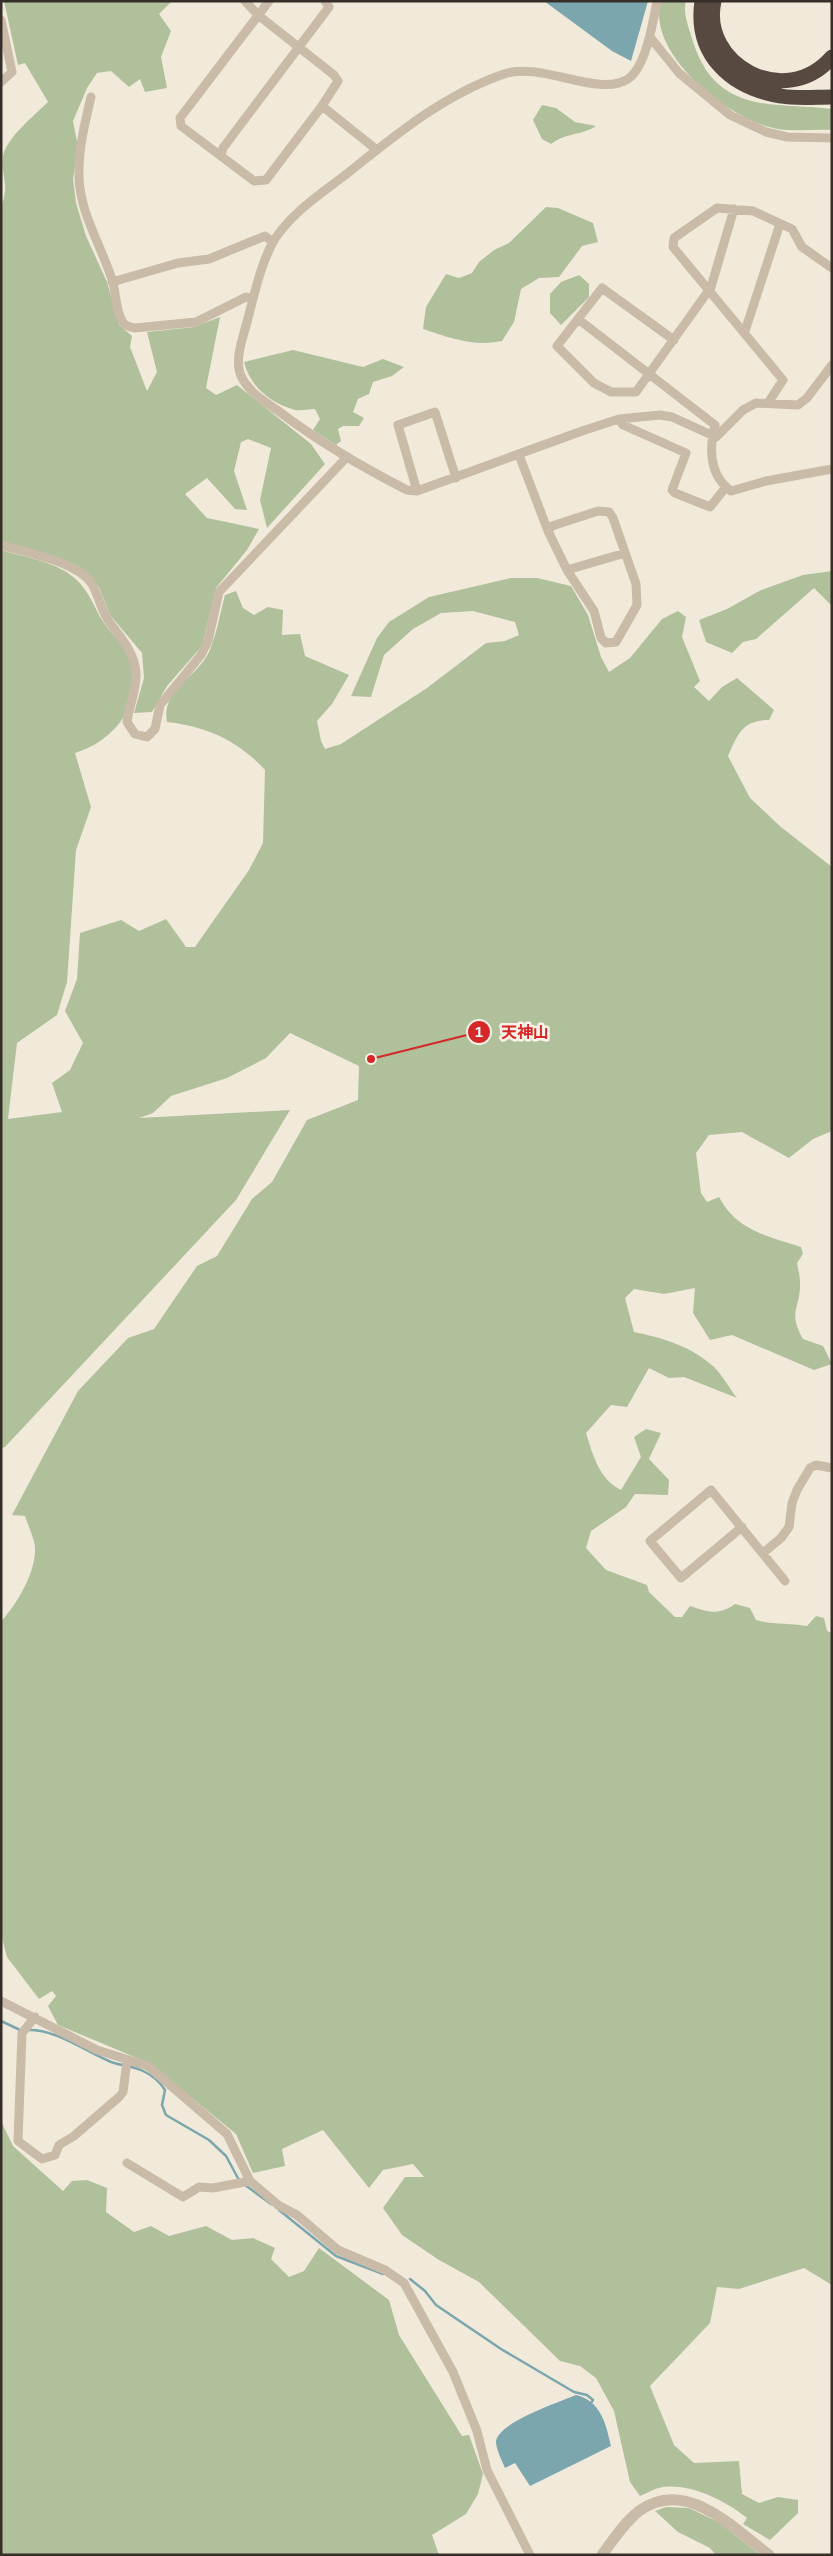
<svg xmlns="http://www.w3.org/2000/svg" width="833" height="2556" viewBox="0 0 833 2556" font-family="Helvetica,'Noto Sans JP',sans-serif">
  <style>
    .green { fill: #afc09b }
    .water { fill: #7ba6ae }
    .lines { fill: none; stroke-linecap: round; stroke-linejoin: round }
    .stream { stroke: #7ba6ae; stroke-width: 2.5 }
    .minor { stroke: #c9bba7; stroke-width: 9 }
    .tertiary { stroke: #c9bba7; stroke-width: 11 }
    .motorway { stroke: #57493f; stroke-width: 15 }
    .leader { fill: none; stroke: #d62828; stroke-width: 2 }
    .callout-dot { fill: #d62828; stroke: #f9f3e8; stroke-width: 2 }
    .mark-label { font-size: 15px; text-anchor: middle; font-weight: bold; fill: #fff }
    .callout-label { font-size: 16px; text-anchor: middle; font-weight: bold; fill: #d62828; stroke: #f9f3e8; stroke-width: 5; stroke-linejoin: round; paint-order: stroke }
  </style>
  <rect width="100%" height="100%" fill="#f1eadb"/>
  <path class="green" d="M4,1h168l-13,13 12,17 -10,26 6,31 -22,4 -5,-13 -11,8 -18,-16 -14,2 -10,15 -14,33 5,26 -5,32 3,24 10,33 21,46 12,43 13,11 -2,11 17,44 10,-19 -10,-40 47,-5 26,-10 -14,71 10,7 21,-10 74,59 14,20 -58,64 -7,-28 11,-52 -23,-9 -7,3 -7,29 13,39 -12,-1 -28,-31 -22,16 22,24 52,11 -12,21 -31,38 -14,58 -35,40 -15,26 -18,1 10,-35 -2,-25 -32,-38 -11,-28 -11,-12 -30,-16 -57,-18v-334c9,-23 0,-29 2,-50 2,-18 32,-42 45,-55l-23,-39 -7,2z
    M661,1h25c-4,12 4,29 7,41 24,73 79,60 139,67v21c-18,-1 -37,2 -54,-1 -46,-7 -133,-75 -117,-128z
    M542,105l14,3 19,14 21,4c-15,10 -29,6 -45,18l-9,-5 -9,-19z
    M546,207l12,1 35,15 5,19 -16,4 -23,31 -20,1 -18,11 -7,33 -12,19c-27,6 -53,-3 -79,-12l3,-22 20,-33 13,4 13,-5 7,-11 15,-12 15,-7z
    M579,275l10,9v13l-28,28 -11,-12v-19l11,-12z
    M293,350l70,17 20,-8 21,8 -12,9 -19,6 -4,12 -11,5 -5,13 11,6 -5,8h-16l-5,3 3,12 -5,4 -23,-15 7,-11 -5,-10c-7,0 -17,3 -23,0 -23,-7 -42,-23 -48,-47z
    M1,550c23,7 52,11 71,26 17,13 21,30 32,47 7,11 23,24 26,37 13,44 -14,80 -55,93l16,54 -15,43 -9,132 -10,33 -40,28 -9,76 54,-7 -10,-29 18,-13 13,-27 -18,-32 12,-32 3,-46 41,-13 18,11 27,-12 20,28h9l54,-77 14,-27 2,-73c-26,-29 -60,-44 -98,-48 -6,-33 30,-44 42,-70 8,-18 11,-39 16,-57l11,-4 7,17 11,7 14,-8 15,3 -1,25 18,-1 5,22 44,19 -17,29 -15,17 4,20 4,8 16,-5 86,-56 59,-45 19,-2 14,-6 -4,-13 -42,-11 -32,2 -28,16 -29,26 -13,42 -20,-1 26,-58 12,-16 40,-25 82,-19h26l34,8 17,29 13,42 8,15 21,-14 32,-39 16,-8 8,6 -4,20 18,44 -6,6 15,14 13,-14 15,-9 37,32 -5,10c-27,0 -31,14 -41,36l22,42 31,29 51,40v264l-19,8 -24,19 -47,-26 -33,3 -13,18 5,40 6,9 12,-5c18,34 49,39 82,50l2,7 -6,9c1,6 3,13 3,19 1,27 -13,28 3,57l20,7 9,18 -18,6 -82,-35 -22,5 -17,-27 2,-25 -31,6 -30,-5 -9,9 9,34c29,6 57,14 80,35 9,9 16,22 23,31l-53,-21 -15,1 -20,-10 -22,39 -16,-2 -25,28c7,22 13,46 35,57l20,-33 -7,-20 12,-8 15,4 -12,26 20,21 -1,15 -33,-1 -9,13 -35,24 -5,17 20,22 41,15 2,7 26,25h7l8,-11c18,6 28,10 45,-2l15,4 6,12c16,5 34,3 51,6l9,-10 8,2 3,13 5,2v652l-28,-17 -65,21 -22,-2 -7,36 -60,63 24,59 20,18 45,-2 3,33 17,9 19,-6 20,3v13l-28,27 -27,-16 4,-6c-21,-17 -60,-37 -88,-30 -6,1 -13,6 -19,8l-10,-14 -16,-71 -18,-33 -16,-12 -20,-5 -81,-79 -40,-22 -37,-25 -19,-27 22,-31h19l-11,-13 -30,6 -14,18 -46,-58 -41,19 3,17 -32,7 -17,-39 -87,-71 -91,-38 -10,-19 8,-10 -4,-5 -13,8 -32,-42 -6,-23v-312c16,-19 33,-46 34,-71 1,-10 -7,-25 -10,-35l-13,-1 66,-124 50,-53 26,-9 43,-63 20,-10 35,-57 20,-17 35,-62 51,-20 1,-34 -69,-33 -24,25 -39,20 -56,18 -18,17 -14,5 151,-8 -54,90 -231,247 -4,1z
    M832,571v35l-18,-18 -58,51 -13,3 -11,11 -26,-11 -7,-22 28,-11 34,-19 42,-15z
    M1,2121l12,25 50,45 9,-10 15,-1 20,8 -1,24 28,20 17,-6 18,10 37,-10 26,14 21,-2 22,10 -4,11 18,18 15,-6 15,-23 70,52 10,35 63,101 7,-1 14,39 -5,20 -12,20 -34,21 7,20h-438z
    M666,2507l23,1 31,15 40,32h-44l-6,-7 -32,-16 -23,-21z"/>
  <path class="water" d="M544,1h104l-17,60 -19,-10z
    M576,2395c25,6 30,29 35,51l-81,40 -15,-23 -10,5c-3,-7 -8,-17 -9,-25 -1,-20 64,-41 80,-48z"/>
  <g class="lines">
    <path class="stream" d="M1,2021l19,9
      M28,2030c25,-2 59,22 83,32 11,4 23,4 34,10 8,4 15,10 20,18l-3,15 4,10 43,25 17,16 13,24
      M245,2185l26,19
      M279,2210l57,46 47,18
      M410,2279l15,12 11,14 65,44 73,43 13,3 6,5 -2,3"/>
    <path class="minor" d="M245,1l13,14 76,60 4,6 -16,25 55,44
      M269,1l-89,117 1,8 73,55 12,-1 56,-74
      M657,1c-4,21 -11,66 -29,78 -29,19 -88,-18 -124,-5 -61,21 -111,63 -160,102 -25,19 -54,38 -71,66 -13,24 -19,54 -26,80 -4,16 -13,38 -6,54 8,17 25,26 40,37 40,30 81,54 126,77l10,1 165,-60 37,-12 41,-4 12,2 44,20 27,-27 13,-7 42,2 9,-7 25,-33
      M1,20l11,52 -11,10
      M650,37l29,36 51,42 36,17 21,5 45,1
      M91,97c-6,25 -13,54 -12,80 1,38 24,71 34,106 3,12 3,27 9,38 3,5 7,6 13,7l61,-6 50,-25 7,2
      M221,156l2,-8 106,-141 -4,-6
      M112,282l66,-19 31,-4 56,-23 8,6
      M578,319l137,106c-6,24 -6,50 16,66l35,-10 66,-12
      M743,331h2l35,-107
      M674,340l-72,-52 -45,58 37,37 17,9h25l73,-102 2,-3 23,-78
      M768,403l15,-23 -110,-133 1,-9 43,-30 36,3 39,18 10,18 30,21
      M619,419l4,6 63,28 -14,37 3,3 35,14 16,-20
      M519,455l29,76 19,39 27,41 7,27 5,5 10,-1 21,-37 -1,-21 -23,-66 -4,-6 -11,-1 -46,15 -4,5
      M417,491l-19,-66 37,-13 21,66
      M1,545c26,8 76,16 91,39 7,12 9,27 18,39 11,15 25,30 26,50 1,17 -7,32 -9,49l8,12 12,3 8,-8 5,-24 41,-50 7,-14 11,-49 127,-134
      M567,570l58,-17
      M742,1527l-61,51 -31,-37 61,-51 74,91
      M763,1553l18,-15 8,-11 3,-24 5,-13 13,-22 6,-3 16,3
      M1,2001l96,49 51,16 79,68 23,47 28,24 19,10 41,35 47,20 19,13 49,89 24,59 10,39 43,85
      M35,2017l-13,16 -4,108 24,18 13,-4 4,-10 15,-9 45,-39 4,-5 4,-31
      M127,2163l56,34 16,-10 14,1 37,-7"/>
    <path class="tertiary" d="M602,2555c11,-15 22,-32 37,-44 47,-34 94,17 130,44"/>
    <path class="motorway" d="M702,1c-8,54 29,87 79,95 16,3 34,1 51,1
      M714,1c-14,63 71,110 118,56"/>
  </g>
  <path class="leader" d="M371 1059L479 1032"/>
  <g class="callout-dot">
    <circle cx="371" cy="1059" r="5"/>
    <circle cx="479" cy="1032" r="12"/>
  </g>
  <g class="mark-label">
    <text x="479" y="1037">1</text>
  </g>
  <g class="callout-label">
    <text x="525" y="1038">天神山</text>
  </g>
  <rect width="833" height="2556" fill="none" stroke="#362e28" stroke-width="5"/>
</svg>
